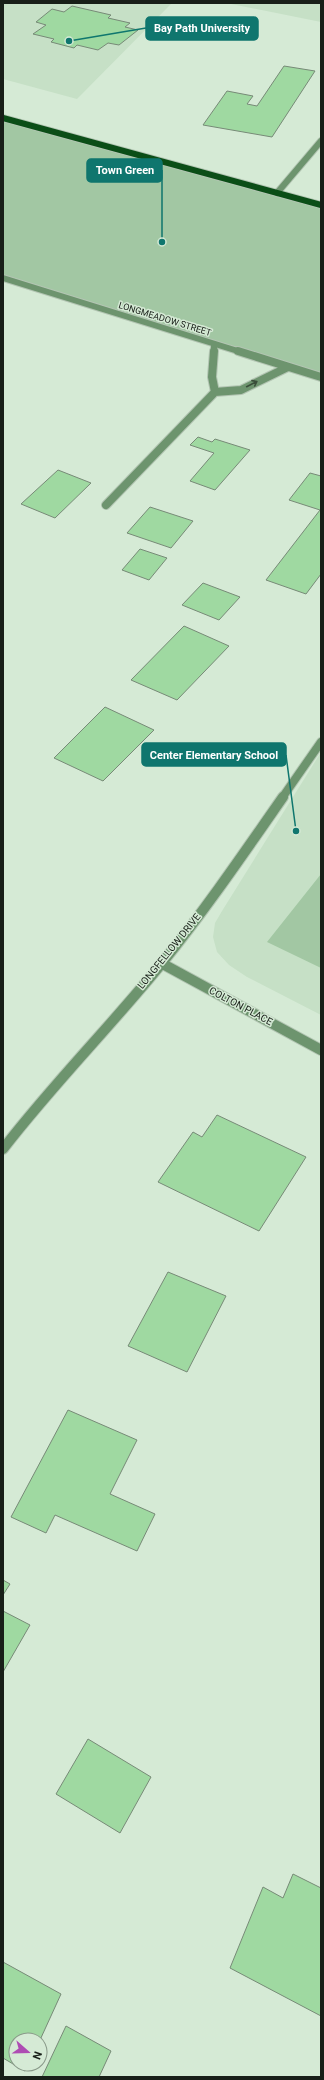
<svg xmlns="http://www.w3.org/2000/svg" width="324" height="2080" viewBox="0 0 324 2080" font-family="Roboto,sans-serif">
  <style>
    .built { fill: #c6e0c6 }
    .green { fill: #a2c7a3 }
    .building { fill: #9fd9a1; stroke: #778a77 }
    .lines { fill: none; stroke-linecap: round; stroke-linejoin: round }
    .minor-far2-casing { stroke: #b3c5b3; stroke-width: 8 }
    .minor-far1-casing { stroke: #b3c5b3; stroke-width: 10 }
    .minor-casing { stroke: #b3c5b3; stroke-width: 12 }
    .major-casing { stroke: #b3c5b3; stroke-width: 8 }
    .minor-far2 { stroke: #6d946e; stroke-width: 6 }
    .minor-far1 { stroke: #6d946e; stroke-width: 8 }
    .minor { stroke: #6d946e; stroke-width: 10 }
    .major { stroke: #0b4e17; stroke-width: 6 }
    .oneway { stroke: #3a4e3a }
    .labels { text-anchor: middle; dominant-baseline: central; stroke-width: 3; stroke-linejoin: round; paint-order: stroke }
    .far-street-label { font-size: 9px; fill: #181f18; stroke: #d5ead5 }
    .street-label { font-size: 10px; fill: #181f18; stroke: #d5ead5 }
    .leader { fill: none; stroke: #0f766e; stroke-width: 1.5 }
    .callout-dot { fill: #0f766e; stroke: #d5ead5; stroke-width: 1.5 }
    .callout { fill: #0f766e; stroke: #0f766e; stroke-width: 1.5 }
    .callout-label { font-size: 11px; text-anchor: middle; font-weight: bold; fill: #fff }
  </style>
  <rect width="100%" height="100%" fill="#d5ead5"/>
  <path class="built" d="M3,3h169l-95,96 -74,-20z
    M226,3h95v19z
    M321,752v263l-74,-38 -18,-12 -12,-13 -4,-15 2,-14 7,-12z"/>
  <path class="green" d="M3,118l318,87v172l-318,-99z
    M321,874v94l-54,-26z"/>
  <path class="building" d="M72,6l39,9 -3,3 22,5 -5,4 13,3 -19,15 -11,-2 -10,7 -21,-5 -3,3 -23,-6 3,-3 -21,-5 13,-9 -10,-3 16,-13 12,3z
    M284,66l31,5 -43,66 -69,-12 24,-34 26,5 -6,8 10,2z
    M198,437l14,5 3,-3 35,11 -35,40 -25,-9 24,-28 -24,-8z
    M58,470l33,13 -36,35 -34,-14z
    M310,473l11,3v98l-15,20 -40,-14 54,-70 -31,-10z
    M150,507l43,14 -22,27 -44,-15z
    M140,549l27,9 -18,22 -27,-10z
    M203,583l37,14 -21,23 -37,-15z
    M184,626l45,20 -52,54 -46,-20z
    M105,707l49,23 -51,51 -49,-23z
    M217,1115l89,42 -47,74 -101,-49 35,-50 9,5z
    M168,1272l58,24 -39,76 -59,-26z
    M68,1410l69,30 -27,54 45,20 -18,37 -82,-36 -9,18 -35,-16z
    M3,1580l7,4 -7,11z
    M3,1611l27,14 -27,47z
    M88,1739l63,38 -31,56 -64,-39z
    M293,1874l28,14v128l-91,-48 33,-81 20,11z
    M3,1962l58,32 -21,46h-24v24h12l-3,7 -22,-13z
    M66,2026l45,25 -12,26h-57z"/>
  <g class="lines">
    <g class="minor-far2-casing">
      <path id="minor-far2" d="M277,193l44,-52
        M3,278l238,74
        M214,352v-8"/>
    </g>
    <g class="minor-far1-casing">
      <path id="minor-far1" d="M214,351l-2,26 3,15
        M238,351l83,26
        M106,505l109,-113 26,-2 47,-23
        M282,798l39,-56"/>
    </g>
    <g class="minor-casing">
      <path id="minor" d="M161,963l160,87
        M3,1149c50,-65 108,-123 159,-186 43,-53 82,-110 121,-166"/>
    </g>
    <g class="major-casing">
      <path id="major" d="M3,118l318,87"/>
    </g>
    <use href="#minor-far2" class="minor-far2"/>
    <use href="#minor-far1" class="minor-far1"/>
    <use href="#minor" class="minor"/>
    <use href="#major" class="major"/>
  </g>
  <defs><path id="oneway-shaft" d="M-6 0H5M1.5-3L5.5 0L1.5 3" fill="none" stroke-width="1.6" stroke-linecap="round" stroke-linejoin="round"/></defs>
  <use class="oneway" href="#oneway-shaft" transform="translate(252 384) rotate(-27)"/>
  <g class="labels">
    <g class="far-street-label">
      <text transform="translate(165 319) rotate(17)">LONGMEADOW STREET</text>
    </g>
    <g class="street-label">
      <text transform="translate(169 951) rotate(-51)">LONGFELLOW DRIVE</text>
      <text transform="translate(241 1006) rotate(28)">COLTON PLACE</text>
    </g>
  </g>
  <path class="leader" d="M69 41L146 28M162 242L162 170M296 831L286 755"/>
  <g class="callout-dot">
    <circle cx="69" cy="41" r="4"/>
    <circle cx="162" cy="242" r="4"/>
    <circle cx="296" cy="831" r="4"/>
  </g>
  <g class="callout">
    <rect x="146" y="17" width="112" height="23" rx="4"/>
    <rect x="87" y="159" width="75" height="23" rx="4"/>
    <rect x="142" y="743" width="144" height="23" rx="4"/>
  </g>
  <g class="callout-label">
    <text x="202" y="32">Bay Path University</text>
    <text x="125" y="174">Town Green</text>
    <text x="214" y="759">Center Elementary School</text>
  </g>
  <rect width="324" height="2080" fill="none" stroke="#181f18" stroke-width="8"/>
  <g transform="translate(28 2052) rotate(110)"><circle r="19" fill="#d5ead5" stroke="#899989"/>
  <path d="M0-3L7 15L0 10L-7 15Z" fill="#ae4cb3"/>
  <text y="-6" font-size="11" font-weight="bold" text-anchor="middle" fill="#181f18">N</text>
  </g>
</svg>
